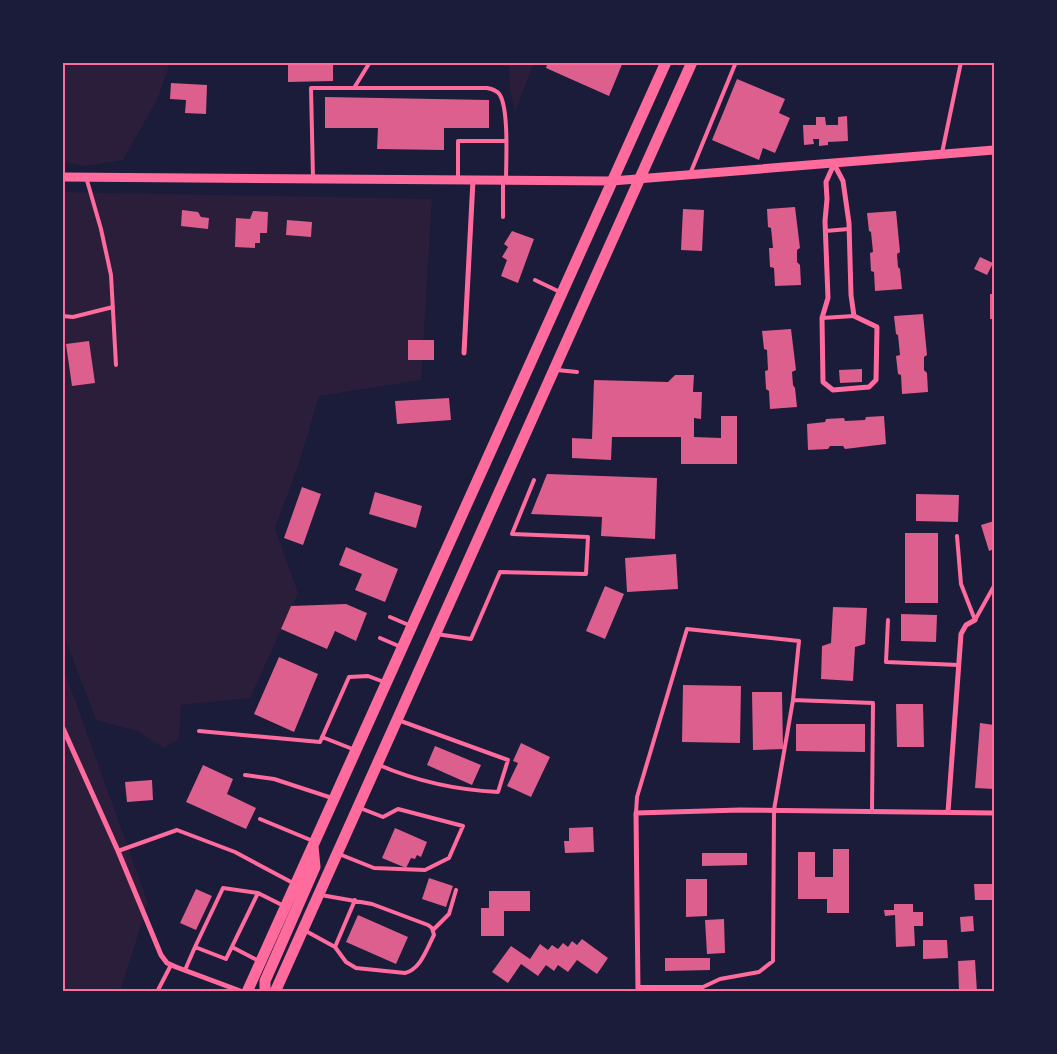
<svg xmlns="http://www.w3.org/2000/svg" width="1057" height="1054" viewBox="0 0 1057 1054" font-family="Spectral,serif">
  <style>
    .green { fill: #2a1e3b }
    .building { fill: #dd5f8e }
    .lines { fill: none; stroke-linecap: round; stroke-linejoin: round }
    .service { stroke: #ff6b9d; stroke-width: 4 }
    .minor { stroke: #ff6b9d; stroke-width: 5 }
    .tertiary { stroke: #ff6b9d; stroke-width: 9 }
    .primary { stroke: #ff6b9d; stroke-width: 11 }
    .neatline { fill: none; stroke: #ff6b9d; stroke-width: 2 }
  </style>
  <rect width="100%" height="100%" fill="#1b1b3a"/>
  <path class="green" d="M62,63h108l-12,35 -35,62 -37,6 -23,-4z
    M506,63h28l-19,48 -5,-21 -1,-25z
    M63,192l369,7 -11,181 -102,16 -20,67 -24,65 23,65 -48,105 -69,7 -2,34 -15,9 -27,-17 -41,-11 -33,-87z
    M62,664l86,239 -28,88h-57z"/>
  <path class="building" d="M288,62h45v19l-45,1z
    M548,62h75l-14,34 -63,-28z
    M737,79l48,20 -6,14 11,5 -15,35 -12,-5 -4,12 -47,-20z
    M171,83l36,2 -1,29 -21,-1 1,-13 -16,-1z
    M325,97l164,3v28h-45v22l-67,-1 1,-21h-53z
    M847,116l1,25 -20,1v3l-9,1v-7h-6l1,5 -10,1 -1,-20h13v-8h9l1,8h12v-8z
    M795,207l5,41 -3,2v12l3,3 1,20 -26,1 -1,-18 -4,-1 -1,-19h4l-2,-20 -3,-1 -1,-18z
    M683,209l21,1 -2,41 -21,-1z
    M182,210l16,2 3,5 8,1 -1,11 -27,-3z
    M253,211l15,1 -1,21h-7v10h-5v5l-20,-1 1,-29 14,1z
    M896,211l4,41 -3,2 1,13 2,2 2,20 -27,2 -1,-19 -3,-1 -1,-18 3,-1 -2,-20 -2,-1 -2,-18z
    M287,220l25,2 -1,15 -25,-2z
    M512,231l22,8 -16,44 -17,-7 6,-16 -5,-3 6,-10 -4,-3z
    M980,257l13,6 -6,12 -13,-6z
    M990,294h4v25h-4z
    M923,314l4,41 -3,2v13l3,3 1,19 -26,2 -1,-19 -3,-1 -2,-18 4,-1 -2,-20 -2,-1 -2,-18z
    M791,329l5,41 -4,2 1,13 2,3 2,19 -27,2 -1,-18 -3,-2 -1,-18 3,-1 -1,-20 -3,-1 -2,-18z
    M408,340h26v20h-26z
    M89,341l6,42 -23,3 -6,-42z
    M862,369v13l-22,1 -1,-13z
    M675,375h19l-1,17h9l-1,27 -7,-1v19l27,1v-22h16v48h-56v-27h-69l-1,23 -39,-2v-20l20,1 2,-59 74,2z
    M449,398l2,22 -54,4 -2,-23z
    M884,416l2,28 -41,5 -2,-3h-13l-2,3 -20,1 -1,-26 18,-2 1,-3 18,-1 1,3 20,-1 1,-3z
    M547,474l110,4 -2,61 -54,-3 1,-19 -71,-3z
    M302,487l19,7 -18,51 -19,-7z
    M375,492l47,14 -6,22 -47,-14z
    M916,494l43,1 -1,27 -42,-1z
    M994,521v28l-5,2 -8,-26z
    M905,533h33v70h-33z
    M346,547l52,22 -13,33 -30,-12 7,-16 -23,-9z
    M676,554l2,35 -51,3 -2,-34z
    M605,586l19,8 -19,45 -19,-8z
    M346,604l21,9 -11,28 -21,-10 -8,18 -46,-20 10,-23z
    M833,607l34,1 -2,36 -10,3 -2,34 -32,-2 1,-33 9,-3z
    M901,614l36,1 -1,27 -35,-1z
    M279,657l39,17 -24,58 -40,-18z
    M683,685l58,1 -1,57 -58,-1z
    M752,692h30l1,57 -30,1z
    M896,704h27l1,43h-27z
    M980,723l14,2v64l-19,-1z
    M796,724h69v28l-69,-1z
    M521,743l29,14 -19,40 -24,-11 11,-23 -5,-2z
    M435,746l46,19 -9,20 -45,-20z
    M203,765l30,14 -6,15 29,14 -10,21 -60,-27z
    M152,780l1,20 -26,2 -2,-20z
    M593,827l1,25 -29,1 -1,-12h5v-13z
    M395,828l32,14 -6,15 -4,-2 -2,4 -4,-1 -5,10 -24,-10z
    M833,849h16v64h-22v-14h-29v-47h17v25h18z
    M702,853h45v12l-45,1z
    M429,878l24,8 -7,21 -24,-8z
    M686,879h21v37l-21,1z
    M974,884h20v16h-19z
    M196,889l16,7 -16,34 -16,-7z
    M489,891h41v20h-26v25h-23v-28h8z
    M894,904h19v8h10v14h-9l1,20 -19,1 -1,-32 -10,1 -1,-6h10z
    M358,915l50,22 -12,27 -50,-22z
    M973,916l1,15 -13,1 -1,-15z
    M724,919l1,34 -18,1 -2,-34z
    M582,939l26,19 -11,16 -20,-14 -9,12 -10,-7 -4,6 -8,-6 -8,11 -17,-12 -13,19 -16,-11 19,-26 19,13 10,-15 8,6 4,-5 6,4 5,-6 5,4 4,-6 5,4z
    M923,940h24l1,18 -25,1z
    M665,958h45v12l-45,1z
    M975,960l2,32h-18l-1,-31z"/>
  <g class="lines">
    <path class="service" d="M354,88l16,-26
      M942,153l19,-91
      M690,174l46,-112
      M86,177l15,52 10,46 5,90
      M313,178l-2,-90h176c5,1 10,2 13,7 9,16 6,66 6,86
      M458,180v-39h48
      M503,181v36
      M825,231l24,-2
      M535,280l25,12
      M62,316l11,1 40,-10
      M822,318l32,-2
      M557,370l20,2
      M957,536l4,48 14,36
      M390,617l21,9
      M888,620l-2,42 73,3
      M975,620l19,-34
      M436,634l35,5 29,-67 86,2 2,-37 -76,-3 22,-54
      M380,638l21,9
      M199,731l121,11 29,-65 19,-1 16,6
      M322,737l33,13
      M379,765c37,16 79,25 119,27l10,-32 -110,-40
      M245,775l29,4 58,19
      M636,813l1,-16 50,-168 112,12 -6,59
      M260,819l53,22
      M118,851l59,-21 58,22 58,31
      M339,854l35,14 51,2 24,-12 14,-32 -65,-17 -15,8 -23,-9
      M258,893l-32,66 -31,-12 28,-59 35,5 26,13
      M304,930l31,17 11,15 10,6 49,5c16,-4 22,-25 29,-38l-2,-7 -4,-3 -56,-21 -51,-9
      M433,930l16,-16 7,-24
      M232,947l27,14
      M335,947l20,-47
      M185,970l10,-23
      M638,987h65l17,-8 39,-7 14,-11 1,-151 19,-110 80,3 -1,109
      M157,992l14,-27"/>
    <path class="minor" d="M834,164l9,17 6,42 2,72 3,21 23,11 -1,53 -7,7 -36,3 -10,-8 -1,-64 6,-20 -3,-77 2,-22 -1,-17z
      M464,353l9,-173
      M62,726l56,125 43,104 6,8 9,4 67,25
      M948,812l13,-178 5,-9 9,-5
      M638,992l-2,-179 104,-3 254,3"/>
    <path class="tertiary" d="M62,177l550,4 382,-31"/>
    <path class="primary" d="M247,992l419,-930
      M265,992v-11l50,-114 -2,-21
      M275,992l417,-930"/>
  </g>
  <rect width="1057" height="1054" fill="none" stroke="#1b1b3a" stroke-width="128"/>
  <rect x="64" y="64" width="929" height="926" class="neatline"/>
</svg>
